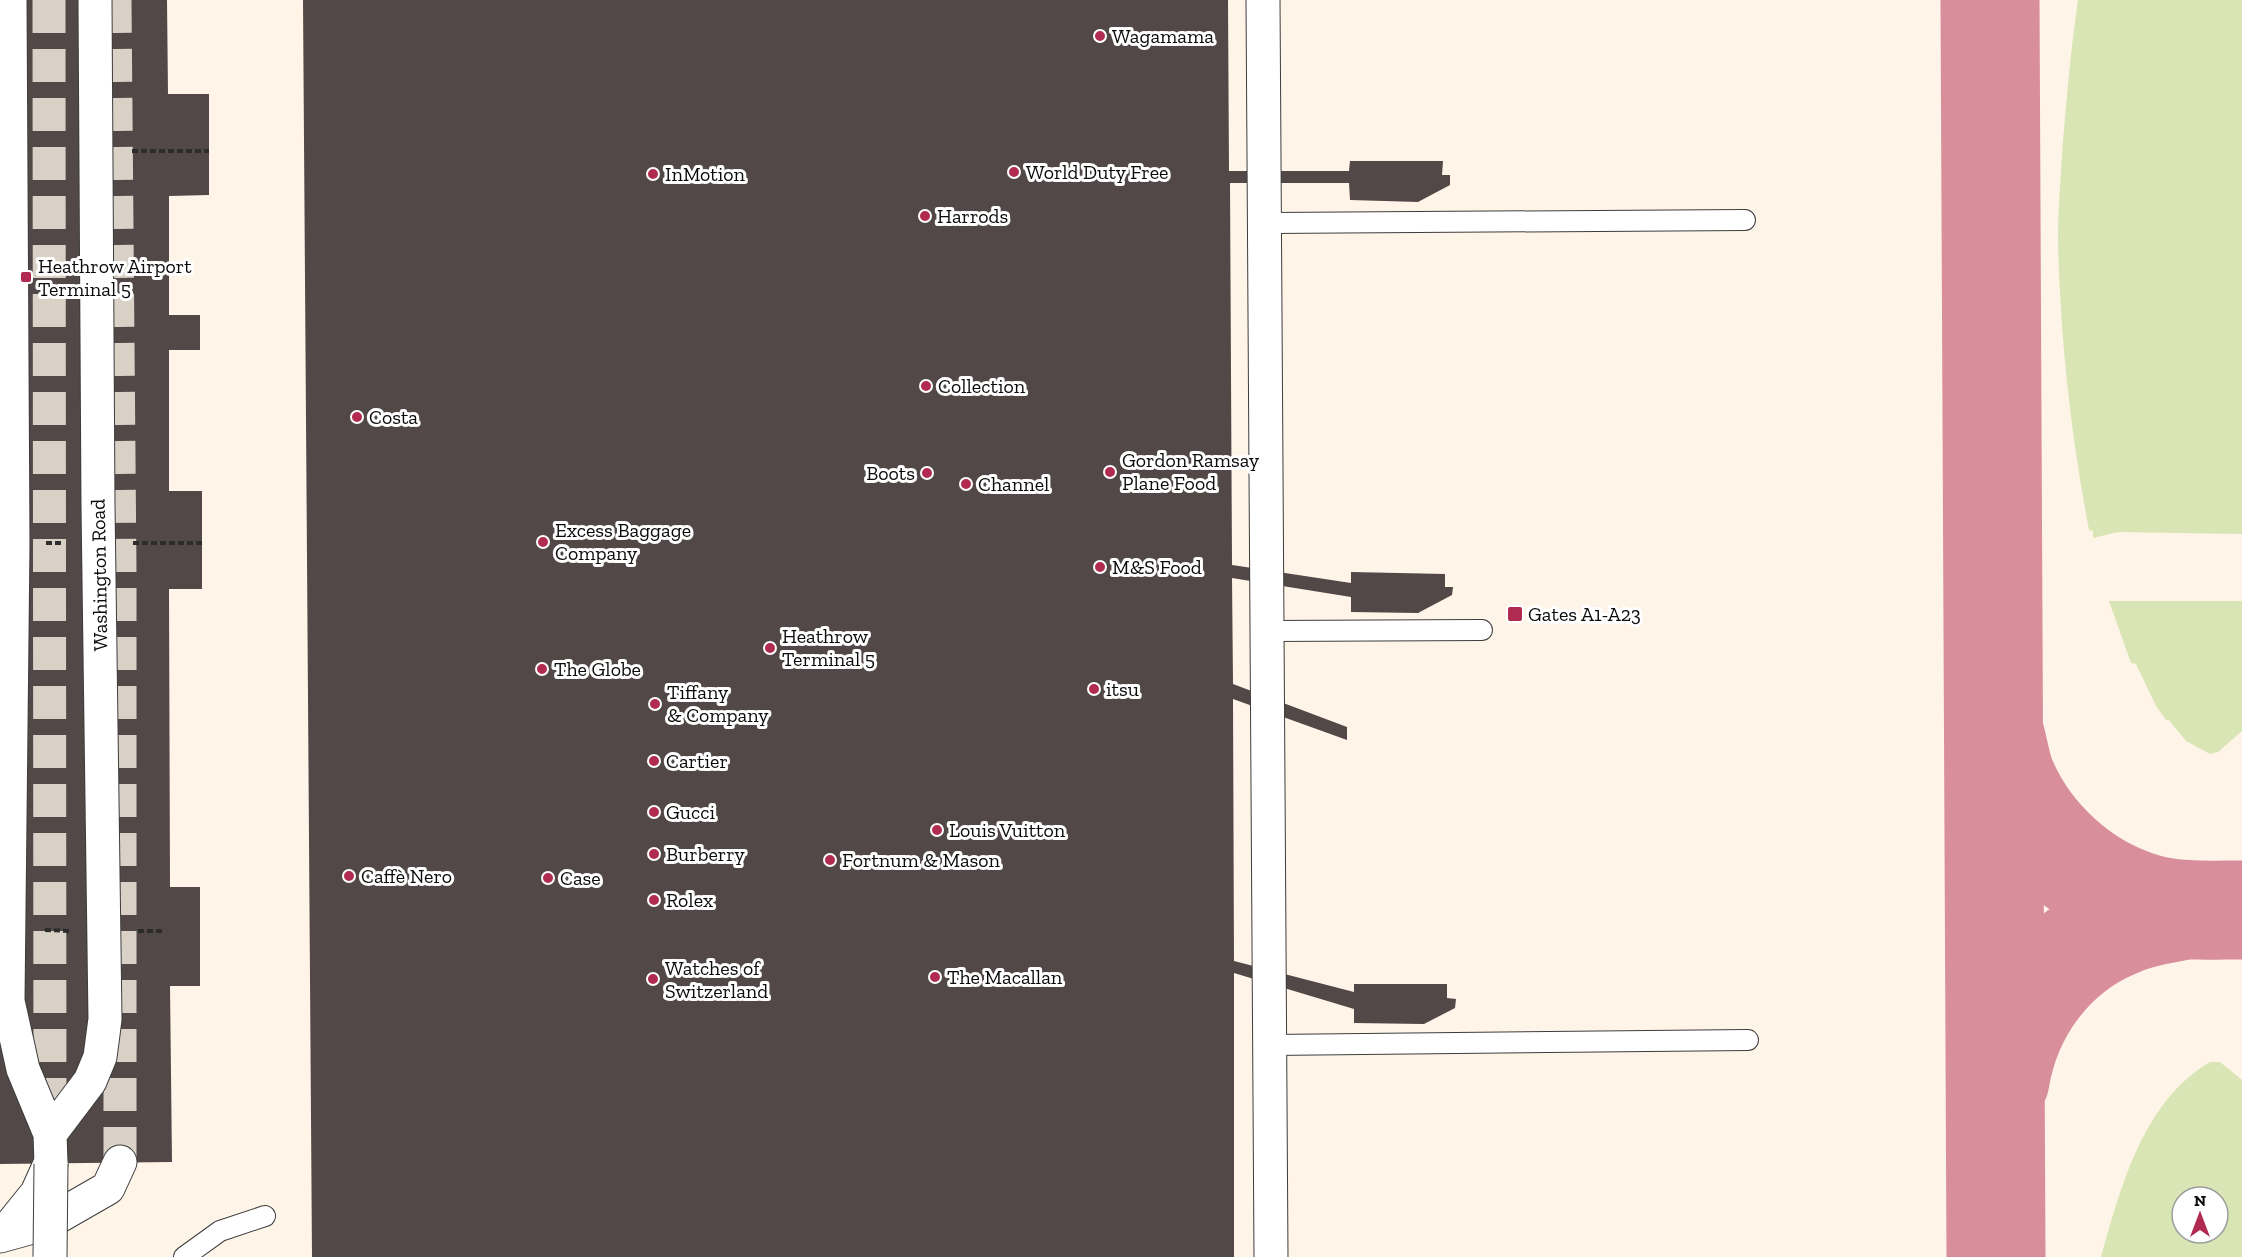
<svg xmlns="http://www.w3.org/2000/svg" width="2242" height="1257" viewBox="0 0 2242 1257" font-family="'Zilla Slab',serif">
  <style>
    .green { fill: #d9e5b4; fill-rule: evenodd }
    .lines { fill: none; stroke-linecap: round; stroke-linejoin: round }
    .taxiway { stroke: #d88f9b; stroke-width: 99 }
    .building { fill: #514847 }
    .minor-tunnel { stroke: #d9d1c6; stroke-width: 33; stroke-dasharray: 33 16; stroke-linecap: butt }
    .service-casing { stroke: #3d3d3d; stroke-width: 22 }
    .minor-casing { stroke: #3d3d3d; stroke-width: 35 }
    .tertiary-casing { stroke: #3d3d3d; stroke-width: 35 }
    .path { stroke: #2c2c2c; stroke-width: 4; stroke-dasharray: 6 3; stroke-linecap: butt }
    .service { stroke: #fff; stroke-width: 20 }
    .minor { stroke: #fff; stroke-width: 33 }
    .tertiary { stroke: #fff; stroke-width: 33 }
    .tertiary-bridge-casing { stroke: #3d3d3d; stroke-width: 35; stroke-linecap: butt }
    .tertiary-bridge { stroke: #fff; stroke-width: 33 }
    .poi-dot { fill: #b12a4f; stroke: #fff; stroke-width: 2 }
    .labels { text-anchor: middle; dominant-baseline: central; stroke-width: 6; stroke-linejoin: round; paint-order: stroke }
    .poi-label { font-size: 20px; fill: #0a0a0a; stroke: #fff; text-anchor: start }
    .street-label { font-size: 20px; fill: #0a0a0a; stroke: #fff }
  </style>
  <rect width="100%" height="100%" fill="#fef4e7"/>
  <path class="green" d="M2078,0h164v534l-124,-2 -25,6v-7l-4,-1c-18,-94 -29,-193 -31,-289 0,-34 3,-67 5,-100 4,-47 8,-94 15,-141z
    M2109,601h133v130l-24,21 -8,2 -24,-13 -17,-21h-3l-10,-14 -20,-42 -5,-1z
    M2210,1062h10l22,18v177h-141c20,-70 42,-156 109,-195zM2182,1197h36v36h-36z"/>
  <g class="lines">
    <path class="taxiway" d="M1990,0l6,1257
      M1996,739c3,12 5,24 9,36 24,60 78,110 141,128 31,9 64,7 96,7
      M2000,1080c11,-67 54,-127 119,-153 21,-9 44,-13 67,-17"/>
  </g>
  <path class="building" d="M0,0h167l1,94h41v101l-40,1v119h31v35h-31v141h33v98h-33l1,298h30v99h-30l2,176 -172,2z
    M303,0h925l1,171h120l1,-10h93l-1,14h8v10l-32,17 -68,-2 -1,-17h-119l2,382 119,18v-11l94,2v13h8l-1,8 -34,18 -67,-1v-15l-119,-19 1,106 114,43v13l-114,-41 1,262 120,31v-8h93v14l9,1 -1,9 -31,16 -70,-1v-14l-120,-36v284h-922z"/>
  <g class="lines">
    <path class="minor-tunnel" d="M49,0l1,1135
      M115,0l5,571v591"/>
    <g class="service-casing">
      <path id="service" d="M1265,223l480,-3
        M1268,631l214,-1
        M1271,1045l477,-5
        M184,1257l36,-26 45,-15"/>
    </g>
    <g class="minor-casing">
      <path id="minor" d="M1263,0l8,1257
        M3,1235l34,-42 13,-29
        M0,1236l47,-13 61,-35 12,-26"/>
    </g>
    <g class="tertiary-casing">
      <path id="tertiary" d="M10,0l3,544 -5,457 15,68 27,65 1,30
        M50,1134l40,-53 10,-24 5,-38 -7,-513 -3,-506"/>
    </g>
    <path class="path" d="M132,151h77
      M46,543h17
      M133,543h69
      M45,930l25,1
      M138,931h26"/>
    <use href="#service" class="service"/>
    <use href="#minor" class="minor"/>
    <use href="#tertiary" class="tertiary"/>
    <g class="tertiary-bridge-casing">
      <path id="tertiary-bridge" d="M50,1257l1,-93"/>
    </g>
    <use href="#tertiary-bridge" class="tertiary-bridge"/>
  </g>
  <g class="poi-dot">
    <circle cx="1100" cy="36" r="6"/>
    <circle cx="1014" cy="172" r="6"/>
    <circle cx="653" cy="174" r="6"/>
    <circle cx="925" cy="216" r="6"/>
    <rect x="20" y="271" width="12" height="12" rx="3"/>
    <circle cx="926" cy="386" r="6"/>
    <circle cx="357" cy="417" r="6"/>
    <circle cx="1110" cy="472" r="6"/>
    <circle cx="927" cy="473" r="6"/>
    <circle cx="966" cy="484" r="6"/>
    <circle cx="543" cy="542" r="6"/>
    <circle cx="1100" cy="567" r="6"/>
    <rect x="1507" y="606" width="16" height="16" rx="3"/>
    <circle cx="770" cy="648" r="6"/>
    <circle cx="542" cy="669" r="6"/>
    <circle cx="1094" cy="689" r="6"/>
    <circle cx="655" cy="704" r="6"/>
    <circle cx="654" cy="761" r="6"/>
    <circle cx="654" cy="812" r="6"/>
    <circle cx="937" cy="830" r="6"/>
    <circle cx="654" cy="854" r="6"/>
    <circle cx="830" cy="860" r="6"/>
    <circle cx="349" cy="876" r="6"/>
    <circle cx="548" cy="878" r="6"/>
    <circle cx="654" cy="900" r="6"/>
    <circle cx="935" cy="977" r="6"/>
    <circle cx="653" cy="979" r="6"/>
  </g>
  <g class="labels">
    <g class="poi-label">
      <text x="1112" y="36">Wagamama</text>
      <text x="1026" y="172">World Duty Free</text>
      <text x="665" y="174">InMotion</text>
      <text x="937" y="216">Harrods</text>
      <text x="38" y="266">Heathrow Airport<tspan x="38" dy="23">Terminal 5</tspan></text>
      <text x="938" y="386">Collection</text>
      <text x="369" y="417">Costa</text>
      <text x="1122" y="460">Gordon Ramsay<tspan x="1122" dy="23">Plane Food</tspan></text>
      <text x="915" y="473" text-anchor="end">Boots</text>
      <text x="978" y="484">Channel</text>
      <text x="555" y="530">Excess Baggage<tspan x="555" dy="23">Company</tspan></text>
      <text x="1112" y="567">M&amp;S Food</text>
      <text x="1528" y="614">Gates A1-A23</text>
      <text x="782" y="636">Heathrow<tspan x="782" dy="23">Terminal 5</tspan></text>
      <text x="554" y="669">The Globe</text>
      <text x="1106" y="689">itsu</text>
      <text x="667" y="692">Tiffany<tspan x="667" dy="23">&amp; Company</tspan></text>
      <text x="666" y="761">Cartier</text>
      <text x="666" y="812">Gucci</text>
      <text x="949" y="830">Louis Vuitton</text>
      <text x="666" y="854">Burberry</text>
      <text x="842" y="860">Fortnum &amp; Mason</text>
      <text x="361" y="876">Caffè Nero</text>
      <text x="560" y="878">Case</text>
      <text x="666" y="900">Rolex</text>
      <text x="665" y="968">Watches of<tspan x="665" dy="23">Switzerland</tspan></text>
      <text x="947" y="977">The Macallan</text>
    </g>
    <g class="street-label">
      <text transform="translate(99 575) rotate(-91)">Washington Road</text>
    </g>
  </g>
  <g transform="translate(2200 1215)"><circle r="28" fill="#ffffff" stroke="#9d9d9d" stroke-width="1.5"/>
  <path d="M0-4.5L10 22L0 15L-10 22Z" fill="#b12a4f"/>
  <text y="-9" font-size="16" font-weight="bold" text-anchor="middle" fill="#0a0a0a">N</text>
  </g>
</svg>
